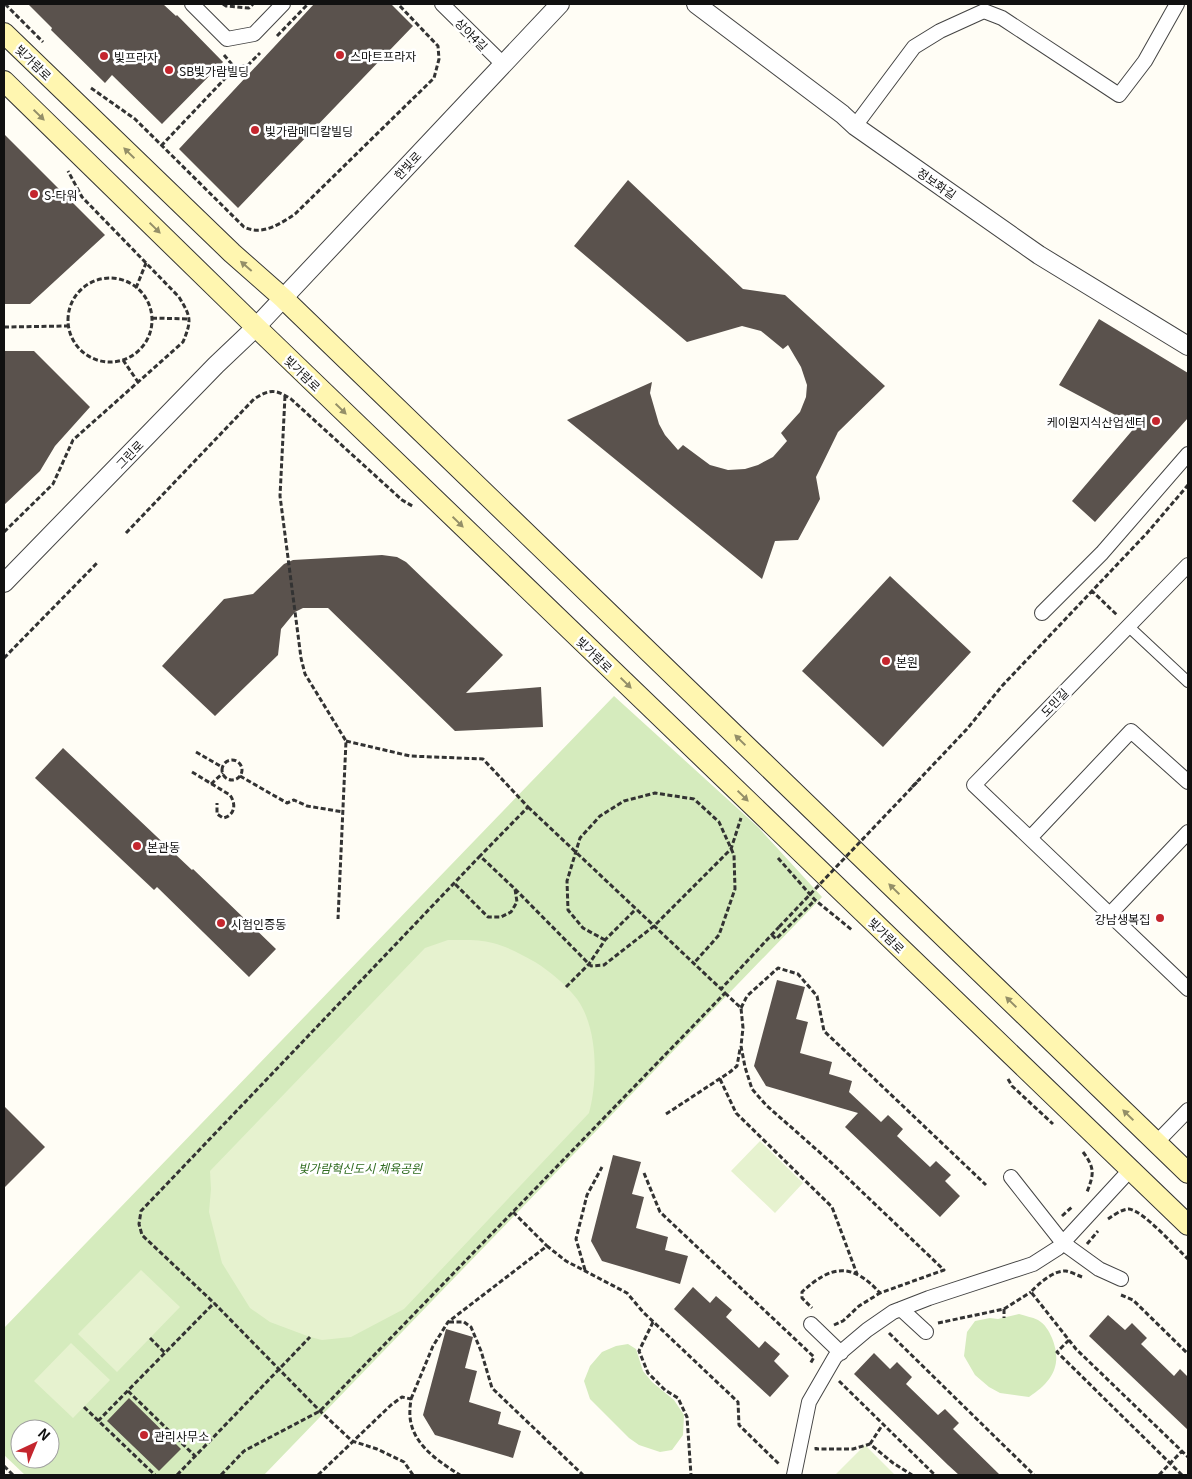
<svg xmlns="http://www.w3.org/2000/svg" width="1192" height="1479" viewBox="0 0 1192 1479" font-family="Georgia,'Noto Sans KR',serif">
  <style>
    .green { fill: #d5ebbd; fill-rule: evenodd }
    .pitch { fill: #e6f2cf }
    .building { fill: #5a524d }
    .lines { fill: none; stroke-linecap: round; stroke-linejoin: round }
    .pedestrian-casing { stroke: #444; stroke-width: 12 }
    .minor-casing { stroke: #444; stroke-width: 16 }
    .tertiary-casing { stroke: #444; stroke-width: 20 }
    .secondary-casing { stroke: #333; stroke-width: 22 }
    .path { stroke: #333; stroke-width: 3; stroke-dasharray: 5 2.5; stroke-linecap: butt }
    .pedestrian { stroke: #fff; stroke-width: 10 }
    .minor { stroke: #fff; stroke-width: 14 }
    .tertiary { stroke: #fff; stroke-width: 18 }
    .secondary { stroke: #fff6b0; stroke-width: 20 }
    .path-bridge { stroke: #333; stroke-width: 3; stroke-dasharray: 5 2.5; stroke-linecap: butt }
    .oneway { fill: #948f68 }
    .poi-dot { fill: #c4262e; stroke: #fff; stroke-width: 2 }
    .labels { text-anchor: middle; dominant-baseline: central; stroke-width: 5; stroke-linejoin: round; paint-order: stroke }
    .street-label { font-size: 12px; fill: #111; stroke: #fff }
    .poi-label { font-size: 12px; fill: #111; stroke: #fff; text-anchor: start }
    .park-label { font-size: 12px; font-style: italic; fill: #2f6b1f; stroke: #fff }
  </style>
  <rect width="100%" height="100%" fill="#fffdf5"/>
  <path class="green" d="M614,696l144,131 64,70 -558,578h-239l-21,-20v-127zM20,1429h30v30h-30z
    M1019,1314c6,2 13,3 19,6 7,4 11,11 14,18 11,27 0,44 -23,59l-29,-4 -11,-6 -14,-12 -11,-19 3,-24 8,-11 15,-3 8,1z
    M628,1344l8,5 7,22 9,11 22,18 10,15 -1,20 -11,15 -12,2 -21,-7 -10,-7 -39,-39 -6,-18 6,-15 12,-14 14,-6z"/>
  <path class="pitch" d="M448,940c15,0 31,-1 45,3 15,4 28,11 42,19 16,10 30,22 42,37 21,29 21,81 12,114l-185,196 -53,28 -29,3 -12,-3 -40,-15 -20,-14 -28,-45 -13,-51 2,-23 -1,-18 215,-223z
    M760,1141l43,42 -28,30 -44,-42z
    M141,1270l39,37 -63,65 -39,-38z
    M71,1343l39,37 -37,38 -39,-37z
    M865,1445l30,30h-60z"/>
  <path class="building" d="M28,4h135l13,12 1,-1 46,47 -61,62 -50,-49 -7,8 -54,-53 1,-2z
    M314,4h77l22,22 -175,182 -59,-59z
    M4,134l101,101 -75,69h-26z
    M628,180l115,109 42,6 100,91 -47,46 -22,45 4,22 -22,41 -23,1 -13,38 -195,-159 85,-38 -2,11 9,31 6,11 13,15 5,-5 27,20 18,5 17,-1 13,-4 15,-8 14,-16 -6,-8 19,-21 6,-15 1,-12 -6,-18 -13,-22 -5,4 -22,-18 -19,-5 -55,16 -113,-96z
    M1099,319l89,54v45l-93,104 -23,-21 64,-75 -77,-41z
    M4,351h30l56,56 -35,39 -15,25 -36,34z
    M382,555l15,2 9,5 97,93 -37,38 75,-6 2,40 -88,4 -127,-123h-25l-8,4 -14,17 -3,26 -63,61 -53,-50 62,-67 29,-5 31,-30 9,-4z
    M890,576l81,76 -88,95 -81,-76z
    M63,748l129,122 1,-1 83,80 -27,28 -92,-90 -3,3 -119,-112z
    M777,980l28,7 -9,32 12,3 -8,31 32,9 -3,12 23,7 -3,11 32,30 7,-7 15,14 -6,7 33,31 6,-6 15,14 -6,6 15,15 -20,21 -95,-90 13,-14 -92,-27 -12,-20z
    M4,1106l41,41 -41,41z
    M613,1155l28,7 -9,32 12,3 -8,31 32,9 -3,13 23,6 -8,28 -78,-23 -11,-20z
    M693,1287l17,16 6,-7 16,14 -6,7 33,31 6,-7 15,13 -6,7 15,15 -19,21 -96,-88z
    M1108,1315l17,15 7,-7 15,15 -6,6 33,32 6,-7 8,8v53l-99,-94z
    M446,1329l27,8 -8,31 12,3 -8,31 32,10 -3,12 23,7 -8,27 -78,-23 -12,-20z
    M874,1353l16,16 7,-7 15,15 -6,7 32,31 7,-6 14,14 -6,6 47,46h-41l-11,-10 -94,-91z
    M129,1398l52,51 -22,22 -52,-50z"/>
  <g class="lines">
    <g class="pedestrian-casing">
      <path id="pedestrian" d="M1128,626l60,56"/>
    </g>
    <g class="minor-casing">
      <path id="minor" d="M192,4l35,35 27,-5 29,-30
        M442,4l61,60
        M855,126l59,-79 26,-16 44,-20 18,7 117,77 26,-34 32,-57
        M1188,565l-214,220 214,204
        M1042,613l60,-60 86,-99
        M1030,838l101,-107 57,51
        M1110,914l78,-82
        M1156,1143l32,-33
        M1011,1177l52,66 36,26 22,10
        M901,1309l25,23
        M811,1324l30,29
        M794,1475l15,-73 26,-45 32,-27 26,-18 36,-14 104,-34 25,-16 72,-78"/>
    </g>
    <g class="tertiary-casing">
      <path id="tertiary" d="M696,4l146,110 13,12 184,129 149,91
        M4,583l212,-218 40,-38 304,-323"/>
    </g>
    <g class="secondary-casing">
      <path id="secondary" d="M4,33l228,220 51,45 905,875
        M4,81l252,246 932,898"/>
    </g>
    <path class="path" d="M5,4l38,38
      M223,4l3,2 23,2 4,-4
      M277,36l31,-32
      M224,55l11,13
      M91,88l44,31 109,108c18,9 36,-3 51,-13l139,-136 5,-19 -1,-13 -40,-42
      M161,146l74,-78 13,-3 12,-12
      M68 320a42 42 0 1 1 84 0a42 42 0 1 1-84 0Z
      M136,288l10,-25
      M152,318l37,1
      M4,327l64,-1
      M123,360l15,22
      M285,396l-5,100 21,162 4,16 41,67 -8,178
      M4,532l49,-48 20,-44 110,-98c9,-22 8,-25 -4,-45l-97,-100 -14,-26
      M126,533l128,-134c16,-10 21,-10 37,0l111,101 12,7
      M1091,590l26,25
      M4,658l93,-95
      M346,741l64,15 73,3 45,48 -48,49
      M196,752l26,15
      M222 770a10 10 0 1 1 20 0a10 10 0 1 1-20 0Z
      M192,772l38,23c7,10 4,21 -7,23l-6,-4v-11
      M240,776l47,27 7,-3 13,6 36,6
      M211,784l12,-11
      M912,787l55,-58 35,-43 145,-153 41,-48
      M528,807l193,182
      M778,858l37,42 37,30
      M515,889l76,77 13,-1 50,-39 77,-77 10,-31
      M772,935l4,4 39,-39
      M605,940l-22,-12 -15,-18 -1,-29 13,-43 20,-22 24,-15 31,-8 39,6 25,23 15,33 1,34 -16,46 -25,28
      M566,987l23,-23 16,-24 31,-31
      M725,993l16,15 2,20 -2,18 4,21 7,22 14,16 68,60 110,105 -64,23c-28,-31 -49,-28 -78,-1v6l10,10
      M741,1008l6,-12 31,-28 20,6 19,22 7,35 162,154
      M720,1079l16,34 96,94 25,67
      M1008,1079l4,7 41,38
      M666,1114l64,-42 7,-6 3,-17
      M1083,1152c12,16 11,22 4,40
      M644,1173l16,39 154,145 -4,7
      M513,1212l34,34
      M1062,1216l10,-9
      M1108,1219c6,-4 14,-10 21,-10 15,2 47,39 59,50
      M1087,1244l11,-13
      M585,1270l-9,-31 11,-44 15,-28
      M1082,1277c-5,-2 -11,-5 -16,-6 -12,-1 -28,13 -35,21l45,57 112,108
      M1121,1295l12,5 55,54
      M1004,1309v9
      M449,1322h15l7,5 10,24 11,37 91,87
      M653,1322l-14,29 9,22 17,17 13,8 9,19 4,58
      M938,1323l66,-14 27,-17
      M834,1325l9,-4 16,-15 21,-13
      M889,1333l145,142
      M150,1338l15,15
      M1069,1340l-12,12 125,123
      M839,1381l96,94
      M128,1391l68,66
      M411,1399l22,-53 15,-24 99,-76 19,15 61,32 16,19 95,90 1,23 41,40
      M84,1407l71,68
      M98,1421l116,-118
      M870,1444l13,-20
      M816,1447v2h37l17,-5 23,19 19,12
      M4,1466l9,9
      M177,1475l133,-138
      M221,1475l23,-24 76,-40 405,-418 -4,-4 58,-62
      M318,1475l73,-70 11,-8 9,2c-1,8 -2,16 0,24 5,24 30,40 49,52
      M413,1475l-9,-13 -27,-13 -25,-8 -32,-30 -106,-108 -72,-68 -3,-11 2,-13 339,-355 35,33 2,13 -6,10 -10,5h-13l-33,-33
      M1159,1475l23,-24"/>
    <use href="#pedestrian" class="pedestrian"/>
    <use href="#minor" class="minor"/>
    <use href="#tertiary" class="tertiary"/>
    <use href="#secondary" class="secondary"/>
    <path class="path-bridge" d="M779,927l141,-148"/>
  </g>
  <defs><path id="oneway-solid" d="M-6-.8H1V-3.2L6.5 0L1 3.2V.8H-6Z" transform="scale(1.25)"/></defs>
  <g class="oneway">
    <use href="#oneway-solid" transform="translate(39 115) rotate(44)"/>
    <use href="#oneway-solid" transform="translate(129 153) rotate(-136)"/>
    <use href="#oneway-solid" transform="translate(155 228) rotate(44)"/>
    <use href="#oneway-solid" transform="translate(246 266) rotate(-139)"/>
    <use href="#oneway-solid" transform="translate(341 409) rotate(44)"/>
    <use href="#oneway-solid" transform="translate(458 522) rotate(44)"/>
    <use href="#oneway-solid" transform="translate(626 683) rotate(44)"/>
    <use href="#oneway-solid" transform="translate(740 740) rotate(-136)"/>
    <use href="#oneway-solid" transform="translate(743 796) rotate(44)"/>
    <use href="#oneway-solid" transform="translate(894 889) rotate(-136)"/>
    <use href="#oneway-solid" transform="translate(1011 1002) rotate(-136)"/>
    <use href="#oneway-solid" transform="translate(1128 1115) rotate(-136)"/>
  </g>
  <g class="poi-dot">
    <circle cx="340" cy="55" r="5"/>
    <circle cx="104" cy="56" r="5"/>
    <circle cx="169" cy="70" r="5"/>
    <circle cx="255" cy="130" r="5"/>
    <circle cx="34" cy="194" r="5"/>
    <circle cx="1156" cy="421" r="5"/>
    <circle cx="886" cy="661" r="5"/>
    <circle cx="137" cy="846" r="5"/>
    <circle cx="1160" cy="918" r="5"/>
    <circle cx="221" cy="923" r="5"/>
    <circle cx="144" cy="1435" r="5"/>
  </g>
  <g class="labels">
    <g class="street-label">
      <text transform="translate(472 34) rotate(45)">상야4길</text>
      <text transform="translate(34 62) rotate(44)">빛가람로</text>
      <text transform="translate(407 165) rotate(-47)">한빛로</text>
      <text transform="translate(937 183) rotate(35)">정보화길</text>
      <text transform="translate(303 373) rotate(44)">빛가람로</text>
      <text transform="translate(129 454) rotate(-46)">그린로</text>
      <text transform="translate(595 654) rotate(44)">빛가람로</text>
      <text transform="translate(1054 702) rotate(-46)">도민길</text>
      <text transform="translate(887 935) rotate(44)">빛가람로</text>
    </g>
    <g class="poi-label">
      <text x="350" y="55">스마트프라자</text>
      <text x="114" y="56">빛프라자</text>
      <text x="179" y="70">SB빛가람빌딩</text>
      <text x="265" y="130">빛가람메디칼빌딩</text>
      <text x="44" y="194">S-타워</text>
      <text x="1146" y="421" text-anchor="end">케이원지식산업센터</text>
      <text x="896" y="661">본원</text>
      <text x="147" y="846">본관동</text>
      <text x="1150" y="918" text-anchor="end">강남생복집</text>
      <text x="231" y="923">시험인증동</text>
      <text x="154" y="1435">관리사무소</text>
    </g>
    <g class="park-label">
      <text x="360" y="1167">빛가람혁신도시 체육공원</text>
    </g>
  </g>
  <rect width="1192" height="1479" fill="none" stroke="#111111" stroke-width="10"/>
  <g transform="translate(35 1444) rotate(44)"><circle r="24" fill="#ffffff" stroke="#a0a0a0"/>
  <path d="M0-4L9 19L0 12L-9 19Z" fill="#c4262e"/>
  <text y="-8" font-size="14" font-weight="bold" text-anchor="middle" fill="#111111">N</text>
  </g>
</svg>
